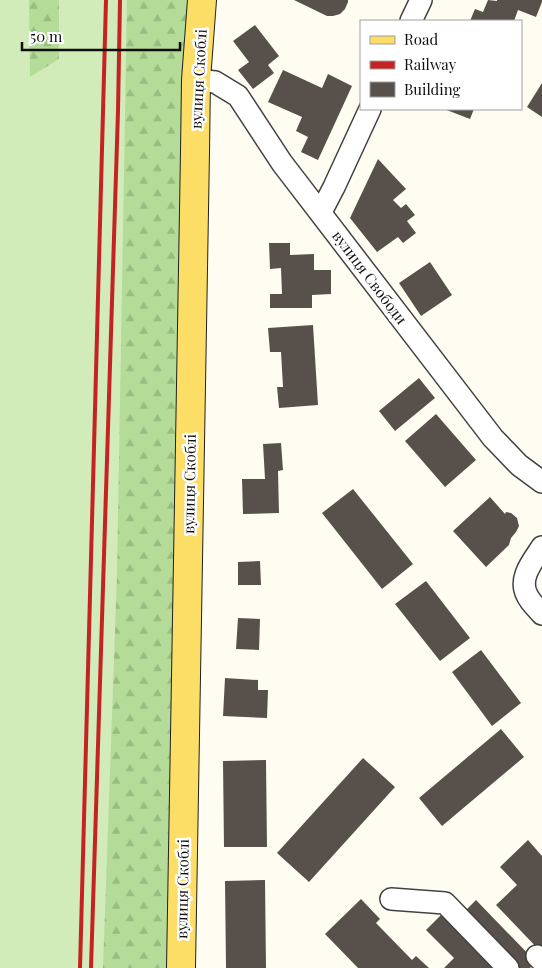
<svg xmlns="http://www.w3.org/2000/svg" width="542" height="968" viewBox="0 0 542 968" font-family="'Playfair Display',serif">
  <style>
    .grass { fill: #d1ebb9 }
    .forest { fill: url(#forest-firs) }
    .building { fill: #58514b }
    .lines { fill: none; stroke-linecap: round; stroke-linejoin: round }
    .minor-casing { stroke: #424242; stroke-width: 24 }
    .major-casing { stroke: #202020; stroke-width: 30 }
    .minor { stroke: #fff; stroke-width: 21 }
    .major { stroke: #fcdd65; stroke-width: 28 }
    .rail { stroke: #c42223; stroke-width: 4 }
    .labels { text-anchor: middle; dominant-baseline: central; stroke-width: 5; stroke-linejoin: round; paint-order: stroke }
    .street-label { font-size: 15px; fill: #0f0f0f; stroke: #fff }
  </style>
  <defs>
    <pattern id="forest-firs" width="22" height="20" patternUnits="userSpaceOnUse" patternTransform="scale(1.25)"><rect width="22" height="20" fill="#b4dc98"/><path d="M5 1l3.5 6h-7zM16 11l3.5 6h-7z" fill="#9abc82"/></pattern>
  </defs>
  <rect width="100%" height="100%" fill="#fffdf1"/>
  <path class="grass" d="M0,0h194l-12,152 -12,644 -2,172h-168z"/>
  <path class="forest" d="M29,0h30v59l-29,18z
    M127,0h67l-12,152 -12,644 -2,172h-65l14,-393z"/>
  <path class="building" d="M294,0h54v2l-3,7 -5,5 -7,2h-6z
    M488,0l9,1v-1h45v2l-6,15 -18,-7 -4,11h-44l5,-12 8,3z
    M255,25l24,31 -11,9 6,8 -21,16 -15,-19 11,-8 -16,-21z
    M283,70l39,18 6,-14 24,12 -34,74 -17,-8 7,-15 -12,-6 6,-14 -34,-15z
    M542,83v34l-15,-10z
    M444,109h30l-4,10z
    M378,159l28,30 -13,11 8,8 5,-4 9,11 -8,6 9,12 -13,10 -5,-6 -21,15 -27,-34z
    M269,243h21v12l24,-1v16h17v24l-19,1v13h-42v-14h12l-1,-26 -11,1z
    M430,262l22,33 -31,21 -22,-33z
    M313,325l5,80 -39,3 -2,-21h6l-2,-35h-11l-2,-24z
    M419,378l16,20 -40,33 -16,-20z
    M436,414l40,46 -31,27 -40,-46z
    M281,443l2,27 -5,1 1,42 -36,1 -1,-35h23l-2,-35z
    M353,489l60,75 -31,25 -60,-76z
    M490,497l15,17 1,-2 5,1 6,5 2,8 -3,6 -5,6 -2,7 -23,22 -33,-36z
    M260,561l1,24h-23v-23z
    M426,581l44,57 -30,23 -45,-57z
    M238,618l22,1 -1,31 -23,-1z
    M481,650l40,53 -29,23 -40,-54z
    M225,678l33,2v10h10l-1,28 -44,-2z
    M501,729l23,28 -82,69 -23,-28z
    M363,758l32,29 -86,95 -32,-29z
    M266,760l1,87h-43l-1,-86z
    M528,840l14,16v97l-46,-48 21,-20 -17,-18z
    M265,880l1,88h-40l-1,-87z
    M361,899l19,20 -4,4 36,37 4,-4 13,12h-71l-33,-34z
    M476,900l60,62 -6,6h-13l-54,-55z
    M444,912l55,56h-55l10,-10 -28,-28z"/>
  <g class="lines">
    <g class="minor-casing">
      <path id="minor" d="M411,21l10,-21
        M196,80l19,2 23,14 44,67 211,275 26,27 23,17
        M321,212l13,-25 36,-78
        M542,547c-9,14 -24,31 -15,48 3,7 10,13 15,19
        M391,899l54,4 63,65
        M537,956l5,5"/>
    </g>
    <g class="major-casing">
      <path id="major" d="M181,968l14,-816 1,-72 6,-80"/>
    </g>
    <use href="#minor" class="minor"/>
    <use href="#major" class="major"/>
    <path class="rail" d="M80,968l26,-968
      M91,968l27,-857 2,-111"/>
  </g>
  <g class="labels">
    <g class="street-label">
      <text transform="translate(198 79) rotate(-87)">вулиця Скоблі</text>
      <text transform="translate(370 277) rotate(53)">вулиця Свободи</text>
      <text transform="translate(189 484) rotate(-89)">вулиця Скоблі</text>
      <text transform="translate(182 889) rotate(-89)">вулиця Скоблі</text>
    </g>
  </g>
  <rect x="360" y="20" width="162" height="90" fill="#ffffff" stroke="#9f9f9f"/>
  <rect x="370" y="36" width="25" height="8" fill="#fcdd65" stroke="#9f9f9f"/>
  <text x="404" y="45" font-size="15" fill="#0f0f0f">Road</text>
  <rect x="370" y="61" width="25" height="8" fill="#c42223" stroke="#9f9f9f"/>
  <text x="404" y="70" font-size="15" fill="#0f0f0f">Railway</text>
  <rect x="370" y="82" width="25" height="15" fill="#58514b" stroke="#9f9f9f"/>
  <text x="404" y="95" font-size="15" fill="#0f0f0f">Building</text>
  <path d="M22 42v8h158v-8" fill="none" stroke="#0f0f0f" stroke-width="2.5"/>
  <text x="30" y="42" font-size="15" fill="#0f0f0f" stroke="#ffffff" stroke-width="4" paint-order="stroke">50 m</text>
</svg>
